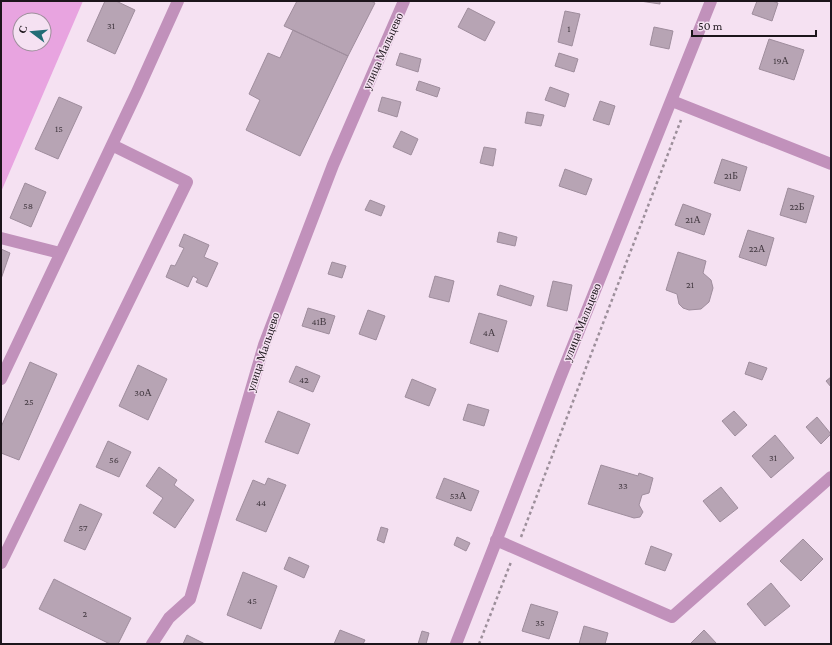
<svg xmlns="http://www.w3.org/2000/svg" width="832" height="645" viewBox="0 0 832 645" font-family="'Crimson Pro',serif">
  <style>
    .green { fill: #e8a4e0; fill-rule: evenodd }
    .building { fill: #b7a4b4; stroke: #9f8d9d }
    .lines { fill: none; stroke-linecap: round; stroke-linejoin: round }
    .path { stroke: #9d8f9b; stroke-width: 2.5; stroke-dasharray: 3 3; stroke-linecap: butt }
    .minor { stroke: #c191bb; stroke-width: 12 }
    .labels { text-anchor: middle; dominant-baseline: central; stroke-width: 3; stroke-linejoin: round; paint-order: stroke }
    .number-label { font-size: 10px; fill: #433941 }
    .street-label { font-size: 12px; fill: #1c151b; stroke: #f5e1f2 }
  </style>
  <rect width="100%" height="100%" fill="#f5e1f2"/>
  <path class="green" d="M1,1h82l-82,191zM20,20h24v24h-24z"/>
  <path class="building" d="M105,1h11l19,9 -20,44 -28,-13z
    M297,1h74l4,2 -27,53 -64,-30z
    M640,1h20v3z
    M757,1h15l6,2 -6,18 -20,-7z
    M468,8l27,14 -10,19 -27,-14z
    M565,11l15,3 -8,32 -14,-4z
    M654,27l19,4 -4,18 -19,-4z
    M293,30l55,26 -48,100 -54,-26 14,-30 -11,-6 19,-41 12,5z
    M769,39l35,11 -10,30 -35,-11z
    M400,53l21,6 -3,13 -22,-7z
    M559,53l19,6 -4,13 -19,-6z
    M419,81l21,7 -3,9 -21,-7z
    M550,87l19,7 -4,13 -20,-7z
    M59,97l23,10 -24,52 -23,-10z
    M382,97l19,5 -4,15 -19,-6z
    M600,101l15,5 -6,19 -16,-5z
    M527,112l17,3 -3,11 -16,-3z
    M401,131l17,8 -7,16 -18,-8z
    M484,147l12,2 -3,17 -13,-3z
    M722,159l25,8 -7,24 -26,-8z
    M565,169l27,10 -6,16 -27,-9z
    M25,183l21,9 -15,35 -21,-9z
    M788,188l26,8 -8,27 -26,-8z
    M370,200l15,6 -4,10 -16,-6z
    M683,204l28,10 -7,21 -29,-10z
    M748,230l26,8 -8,28 -27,-9z
    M499,232l18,5 -2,9 -18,-4z
    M184,234l25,11 -5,12 14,6 -11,24 -11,-5 2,-3 -5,-3 -5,11 -22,-10 5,-12 4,1 9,-18 -5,-2z
    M1,249l9,4 -9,26z
    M678,252l28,9 -3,12 8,7 2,8 -4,14 -8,7 -12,1 -6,-2 -4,-4 -2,-10 -11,-4z
    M332,262l14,4 -4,12 -14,-4z
    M435,276l19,5 -5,21 -20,-5z
    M553,281l19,4 -5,26 -20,-5z
    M500,285l34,11 -3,10 -34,-11z
    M308,308l27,8 -6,18 -27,-8z
    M368,310l17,6 -9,24 -17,-6z
    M479,313l28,8 -9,31 -28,-9z
    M30,362l27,12 -38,86 -18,-7v-26z
    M749,362l18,6 -5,12 -17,-6z
    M138,365l29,14 -19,41 -29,-14z
    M296,366l24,10 -7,16 -24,-10z
    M831,377v10l-5,-6z
    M412,379l24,10 -7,17 -24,-9z
    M468,404l21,6 -5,16 -21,-6z
    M278,411l32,13 -12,30 -33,-12z
    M734,411l13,14 -12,11 -13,-15z
    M817,417l14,17 -10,10 -15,-17z
    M775,435l19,23 -23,20 -19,-22z
    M108,441l23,11 -12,25 -23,-10z
    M601,465l37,11 1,-3 14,5 -4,15 -7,2 -3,10 4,7 -3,5 -6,1 -46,-14z
    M159,467l18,13 -3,5 20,15 -19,28 -22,-15 10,-15 -17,-12z
    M268,478l18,7 -20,47 -30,-12 17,-40 12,5z
    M444,478l35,13 -8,20 -35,-13z
    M721,487l17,21 -18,14 -17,-21z
    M80,504l22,10 -17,36 -21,-9z
    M381,527l7,2 -4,14 -7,-3z
    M457,537l13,6 -4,8 -12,-6z
    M803,539l20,20 -22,22 -21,-20z
    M651,546l21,8 -7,17 -20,-7z
    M289,557l20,9 -5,12 -20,-9z
    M243,572l34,14 -16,43 -34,-14z
    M54,579l77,39 -13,26h-8l-71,-35z
    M771,583l19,23 -25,20 -18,-22z
    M531,604l27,8 -9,27 -27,-8z
    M584,626l24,7 -3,11h-26z
    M340,630l25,10 -2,4h-29z
    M704,630l13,14h-27z
    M422,631l7,2 -3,11h-8z
    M187,635l18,9h-22z"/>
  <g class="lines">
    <path class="path" d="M521,537l160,-417
      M479,644l32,-82"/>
    <path class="minor" d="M672,101l159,63
      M1,238l59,15
      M1,379l136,-287 41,-91
      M496,540l176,77 159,-140
      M1,563l186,-381 -75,-37
      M152,644l17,-26 21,-19 74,-254 69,-180 71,-164
      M456,644l104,-266 151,-377"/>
  </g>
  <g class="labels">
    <g class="number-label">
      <text x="111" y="25">31</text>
      <text x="569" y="28">1</text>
      <text x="781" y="60">19А</text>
      <text x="59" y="128">15</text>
      <text x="731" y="175">21Б</text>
      <text x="28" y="205">58</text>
      <text x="797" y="206">22Б</text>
      <text x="693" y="219">21А</text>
      <text x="757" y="248">22А</text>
      <text x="690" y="284">21</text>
      <text x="319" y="321">41В</text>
      <text x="489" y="332">4А</text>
      <text x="304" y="379">42</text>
      <text x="143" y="392">30А</text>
      <text x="29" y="401">25</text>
      <text x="773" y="457">31</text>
      <text x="114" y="459">56</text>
      <text x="623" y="485">33</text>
      <text x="458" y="495">53А</text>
      <text x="261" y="502">44</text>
      <text x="83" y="527">57</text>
      <text x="252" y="600">45</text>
      <text x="85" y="613">2</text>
      <text x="540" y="622">35</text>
    </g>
    <g class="street-label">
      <text transform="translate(383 51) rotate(-66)">улица Мальцево</text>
      <text transform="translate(582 322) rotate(-68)">улица Мальцево</text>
      <text transform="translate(263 352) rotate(-72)">улица Мальцево</text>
    </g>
  </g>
  <rect width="832" height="645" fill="none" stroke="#1c151b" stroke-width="4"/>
  <g transform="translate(32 32) rotate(286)"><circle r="19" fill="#f5e1f2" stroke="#9e8f9c"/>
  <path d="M0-3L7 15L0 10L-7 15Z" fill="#226c76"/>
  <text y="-6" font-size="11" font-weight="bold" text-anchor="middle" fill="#1c151b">С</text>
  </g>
  <path d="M692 30v6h124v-6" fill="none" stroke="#1c151b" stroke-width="2"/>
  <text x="698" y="30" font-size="12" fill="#1c151b" stroke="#f5e1f2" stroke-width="3" paint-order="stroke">50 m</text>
</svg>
